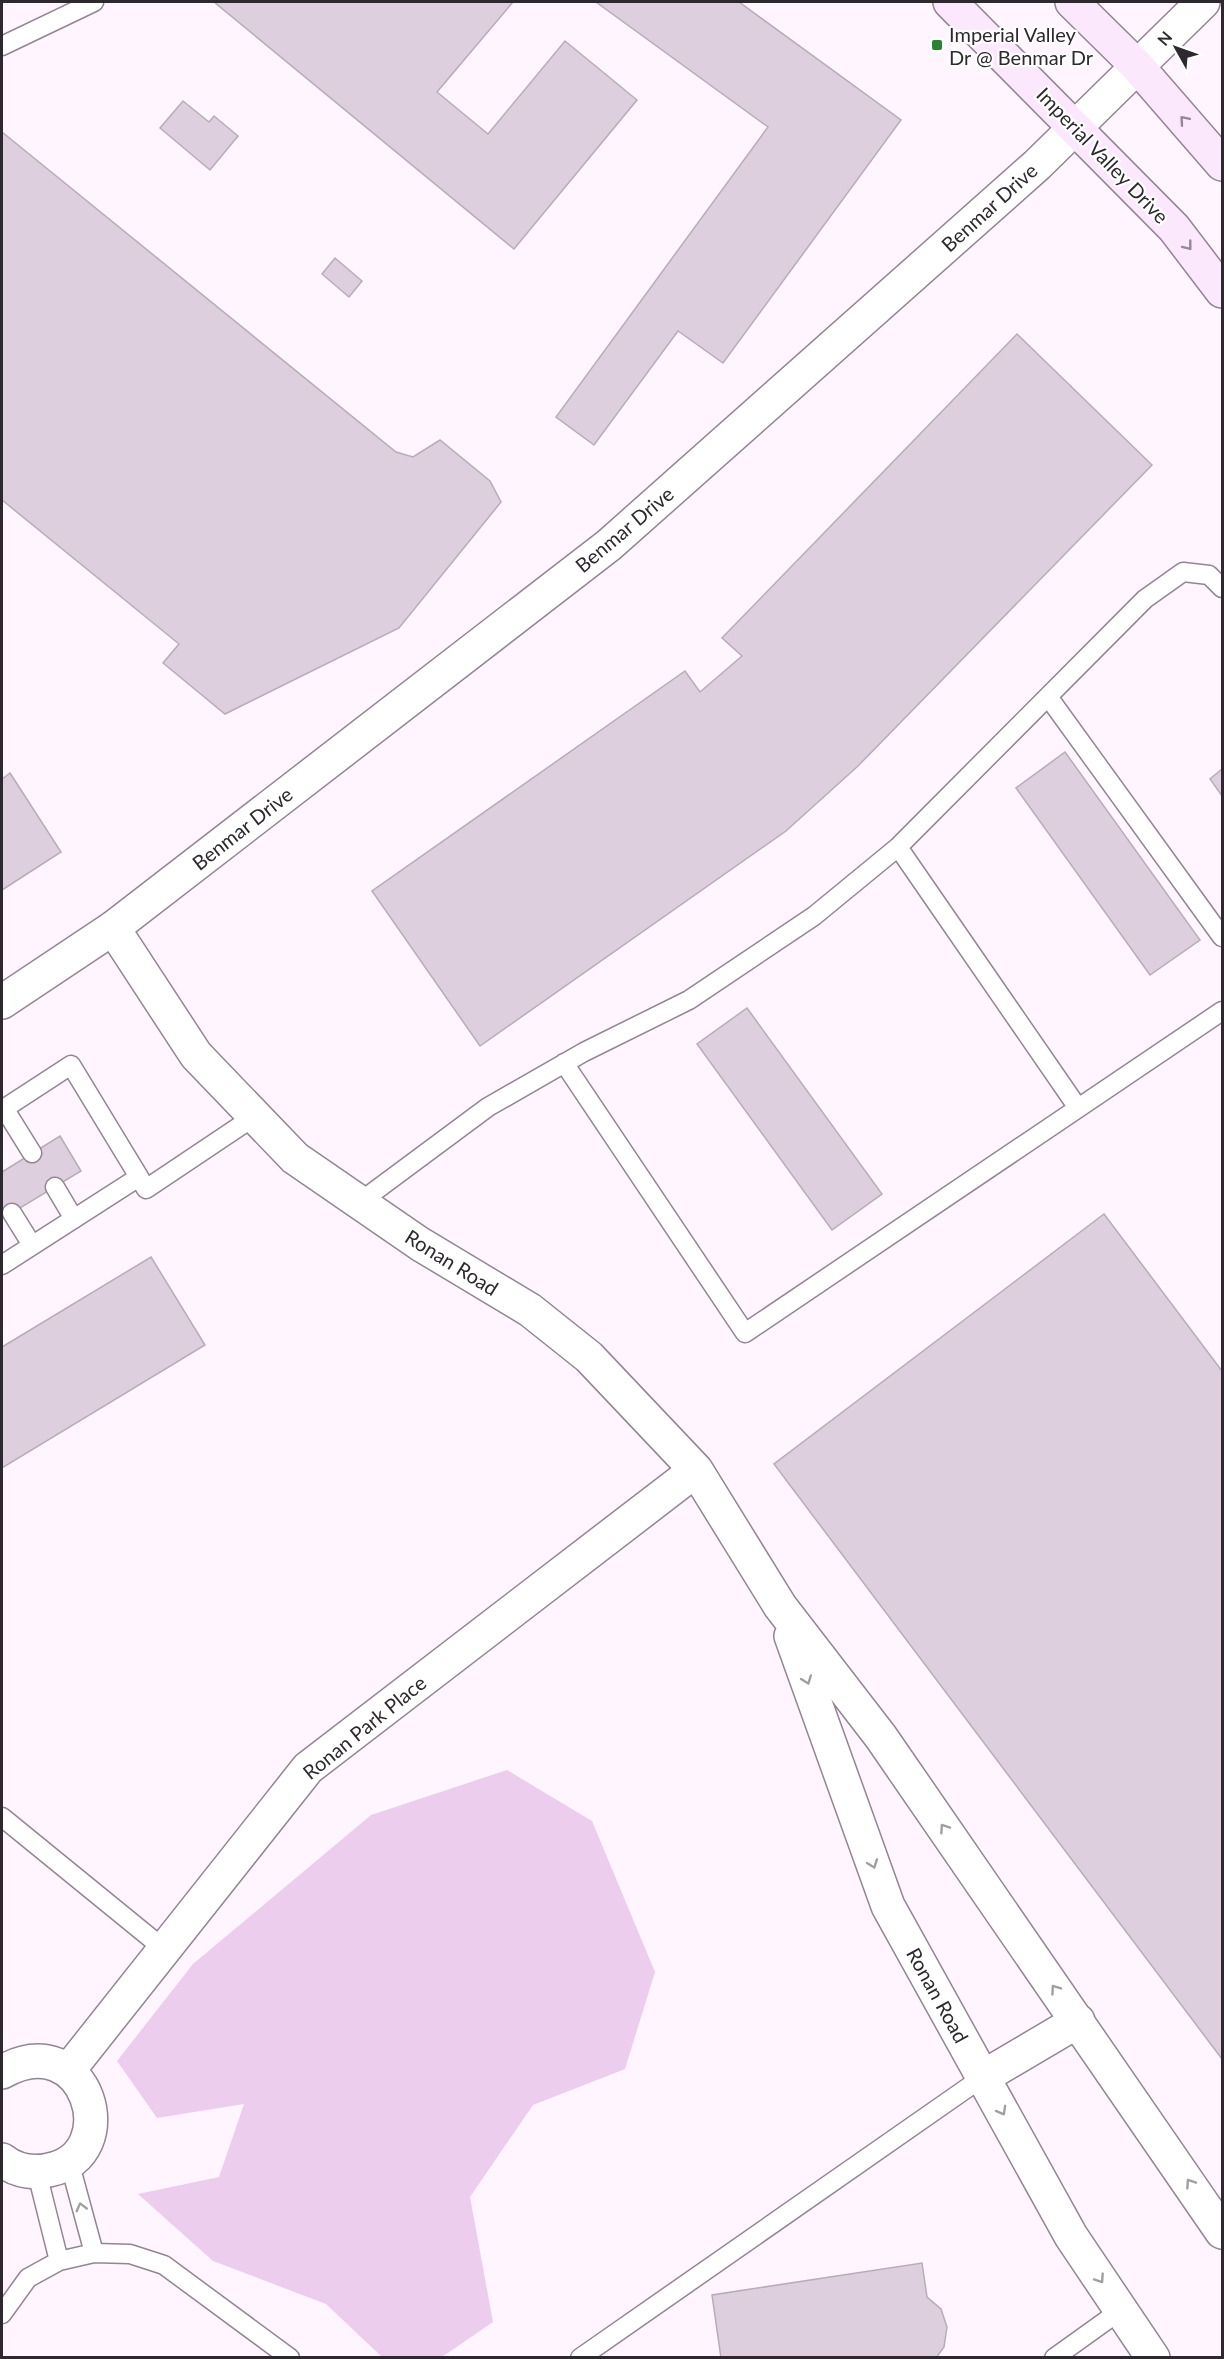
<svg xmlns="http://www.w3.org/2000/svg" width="1224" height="2359" viewBox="0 0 1224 2359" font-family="Lato,sans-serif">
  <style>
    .green { fill: #edcdee }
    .building { fill: #decfde; stroke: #b9abb9; stroke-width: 1.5 }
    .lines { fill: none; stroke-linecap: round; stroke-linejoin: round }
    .service-casing { stroke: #938593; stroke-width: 21 }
    .minor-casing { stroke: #938593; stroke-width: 36 }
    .tertiary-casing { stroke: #938593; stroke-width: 36 }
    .secondary-casing { stroke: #938593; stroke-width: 36 }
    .service { stroke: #fff; stroke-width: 18 }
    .minor { stroke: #fff; stroke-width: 33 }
    .tertiary { stroke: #fff; stroke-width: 33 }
    .secondary { stroke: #fce8fd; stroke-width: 33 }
    .oneway { stroke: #958896 }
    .oneway2 { stroke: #a19fa1 }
    .poi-dot { fill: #298333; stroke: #fff; stroke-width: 2 }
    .labels { text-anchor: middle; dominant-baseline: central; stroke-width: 4.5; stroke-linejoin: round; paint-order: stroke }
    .poi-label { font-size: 20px; fill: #2e292e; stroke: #fff; text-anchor: start }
    .street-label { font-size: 20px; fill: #2e292e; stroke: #fff }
  </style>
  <rect width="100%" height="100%" fill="#fef5fe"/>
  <path class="green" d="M507,1770l85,51 63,151 -30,97 -92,36 -63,92 23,125 -51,35h-60l-56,-53 -113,-43 -75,-67 81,-17 25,-73 -87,14 -40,-57 76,-97 178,-149z"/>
  <path class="building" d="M214,2h299l-76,90 51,42 77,-93 72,59 -123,149z
    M596,2h143l162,118 -178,243 -45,-32 -84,114 -38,-28 212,-290z
    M183,101l26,21 5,-6 24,20 -28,34 -50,-42z
    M2,132l394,320 17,5 27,-17 50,41 11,21 -102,126 -174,86 -62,-51 16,-19 -177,-144z
    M335,258l27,23 -13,16 -27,-23z
    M1017,334l135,131 -294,301 -72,65 -306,215 -108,-155 313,-220 15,21 42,-36 -20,-18z
    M1065,752l135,188 -50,35 -134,-187z
    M1222,769v27l-12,-17z
    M10,773l51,79 -59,38v-111z
    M747,1008l135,186 -50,36 -135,-186z
    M60,1136l21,35 -79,48v-47z
    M1104,1214l118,157v688l-448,-595z
    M151,1257l54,88 -203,123v-121z
    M922,2263l5,34 14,12 6,18 -3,20 -8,11h-215l-9,-63z"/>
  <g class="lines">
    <g class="service-casing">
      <path id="service" d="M2,46l92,-44
        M1049,698l173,239
        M898,847l180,261
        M564,1063l181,270 477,-322
        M4,1108l28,45
        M2,1110l69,-45 68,112
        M55,1187l19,32
        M360,1202l128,-95 96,-55 105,-52 125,-84 84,-69 247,-248 38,-27 26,3 13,13
        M12,1213l20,32
        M2,1265l137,-88 7,12 109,-73
        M2,1817l162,132
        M69,2161l25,92
        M37,2173l22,88
        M2,2314l26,-36 31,-17 35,-8 36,1 34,11 126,93
        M580,2358l403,-281
        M1054,2358l67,-48"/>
    </g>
    <g class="minor-casing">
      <path id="minor" d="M113,928l83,127 99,103 125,86 110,66 59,47 107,113 84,136 101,131 341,495
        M791,1636l97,270 183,330 82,122
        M68,2071l240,-303 388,-298
        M2,2072c86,-49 124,84 47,98 -18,4 -33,1 -47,-10
        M983,2077l95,-56"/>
    </g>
    <g class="tertiary-casing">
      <path id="tertiary" d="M2,1002l111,-74 496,-383 428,-380 166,-163"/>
    </g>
    <g class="secondary-casing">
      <path id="secondary" d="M950,2l224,226 48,63
        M1072,2l65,64 85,98"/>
    </g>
    <use href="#service" class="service"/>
    <use href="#minor" class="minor"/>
    <use href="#tertiary" class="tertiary"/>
    <use href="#secondary" class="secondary"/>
  </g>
  <defs><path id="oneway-chevron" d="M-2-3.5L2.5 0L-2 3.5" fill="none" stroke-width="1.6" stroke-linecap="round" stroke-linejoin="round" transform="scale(1.5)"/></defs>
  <g class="oneway">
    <use href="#oneway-chevron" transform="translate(1184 120) rotate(-131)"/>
    <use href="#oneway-chevron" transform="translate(1188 246) rotate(52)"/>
  </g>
  <g class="oneway2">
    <use href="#oneway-chevron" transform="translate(807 1680) rotate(70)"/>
    <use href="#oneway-chevron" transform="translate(944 1828) rotate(-124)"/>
    <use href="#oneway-chevron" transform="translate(873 1864) rotate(70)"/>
    <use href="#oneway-chevron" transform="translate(1055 1989) rotate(-125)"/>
    <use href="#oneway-chevron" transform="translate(1002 2111) rotate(61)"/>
    <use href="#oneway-chevron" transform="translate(1190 2183) rotate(-124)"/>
    <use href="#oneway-chevron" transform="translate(81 2207) rotate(-105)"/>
    <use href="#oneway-chevron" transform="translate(1100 2279) rotate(56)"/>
  </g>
  <rect class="poi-dot" x="931" y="39" width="12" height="12" rx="3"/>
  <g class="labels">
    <g class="poi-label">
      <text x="949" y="34">Imperial Valley<tspan x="949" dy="23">Dr @ Benmar Dr</tspan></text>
    </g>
    <g class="street-label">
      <text transform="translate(1103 155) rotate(46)">Imperial Valley Drive</text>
      <text transform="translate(989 207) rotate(-42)">Benmar Drive</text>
      <text transform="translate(624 529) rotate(-40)">Benmar Drive</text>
      <text transform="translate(242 828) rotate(-38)">Benmar Drive</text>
      <text transform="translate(452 1262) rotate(32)">Ronan Road</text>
      <text transform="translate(364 1727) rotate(-39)">Ronan Park Place</text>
      <text transform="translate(938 1995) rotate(61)">Ronan Road</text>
    </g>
  </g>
  <rect width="1224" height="2359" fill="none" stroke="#2e292e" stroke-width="6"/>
  <g transform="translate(1176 48) rotate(310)" stroke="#ffffff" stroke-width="4.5" paint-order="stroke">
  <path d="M0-4.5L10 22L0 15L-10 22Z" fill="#2e292e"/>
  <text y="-9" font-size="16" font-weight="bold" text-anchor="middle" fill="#2e292e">N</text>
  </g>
</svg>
